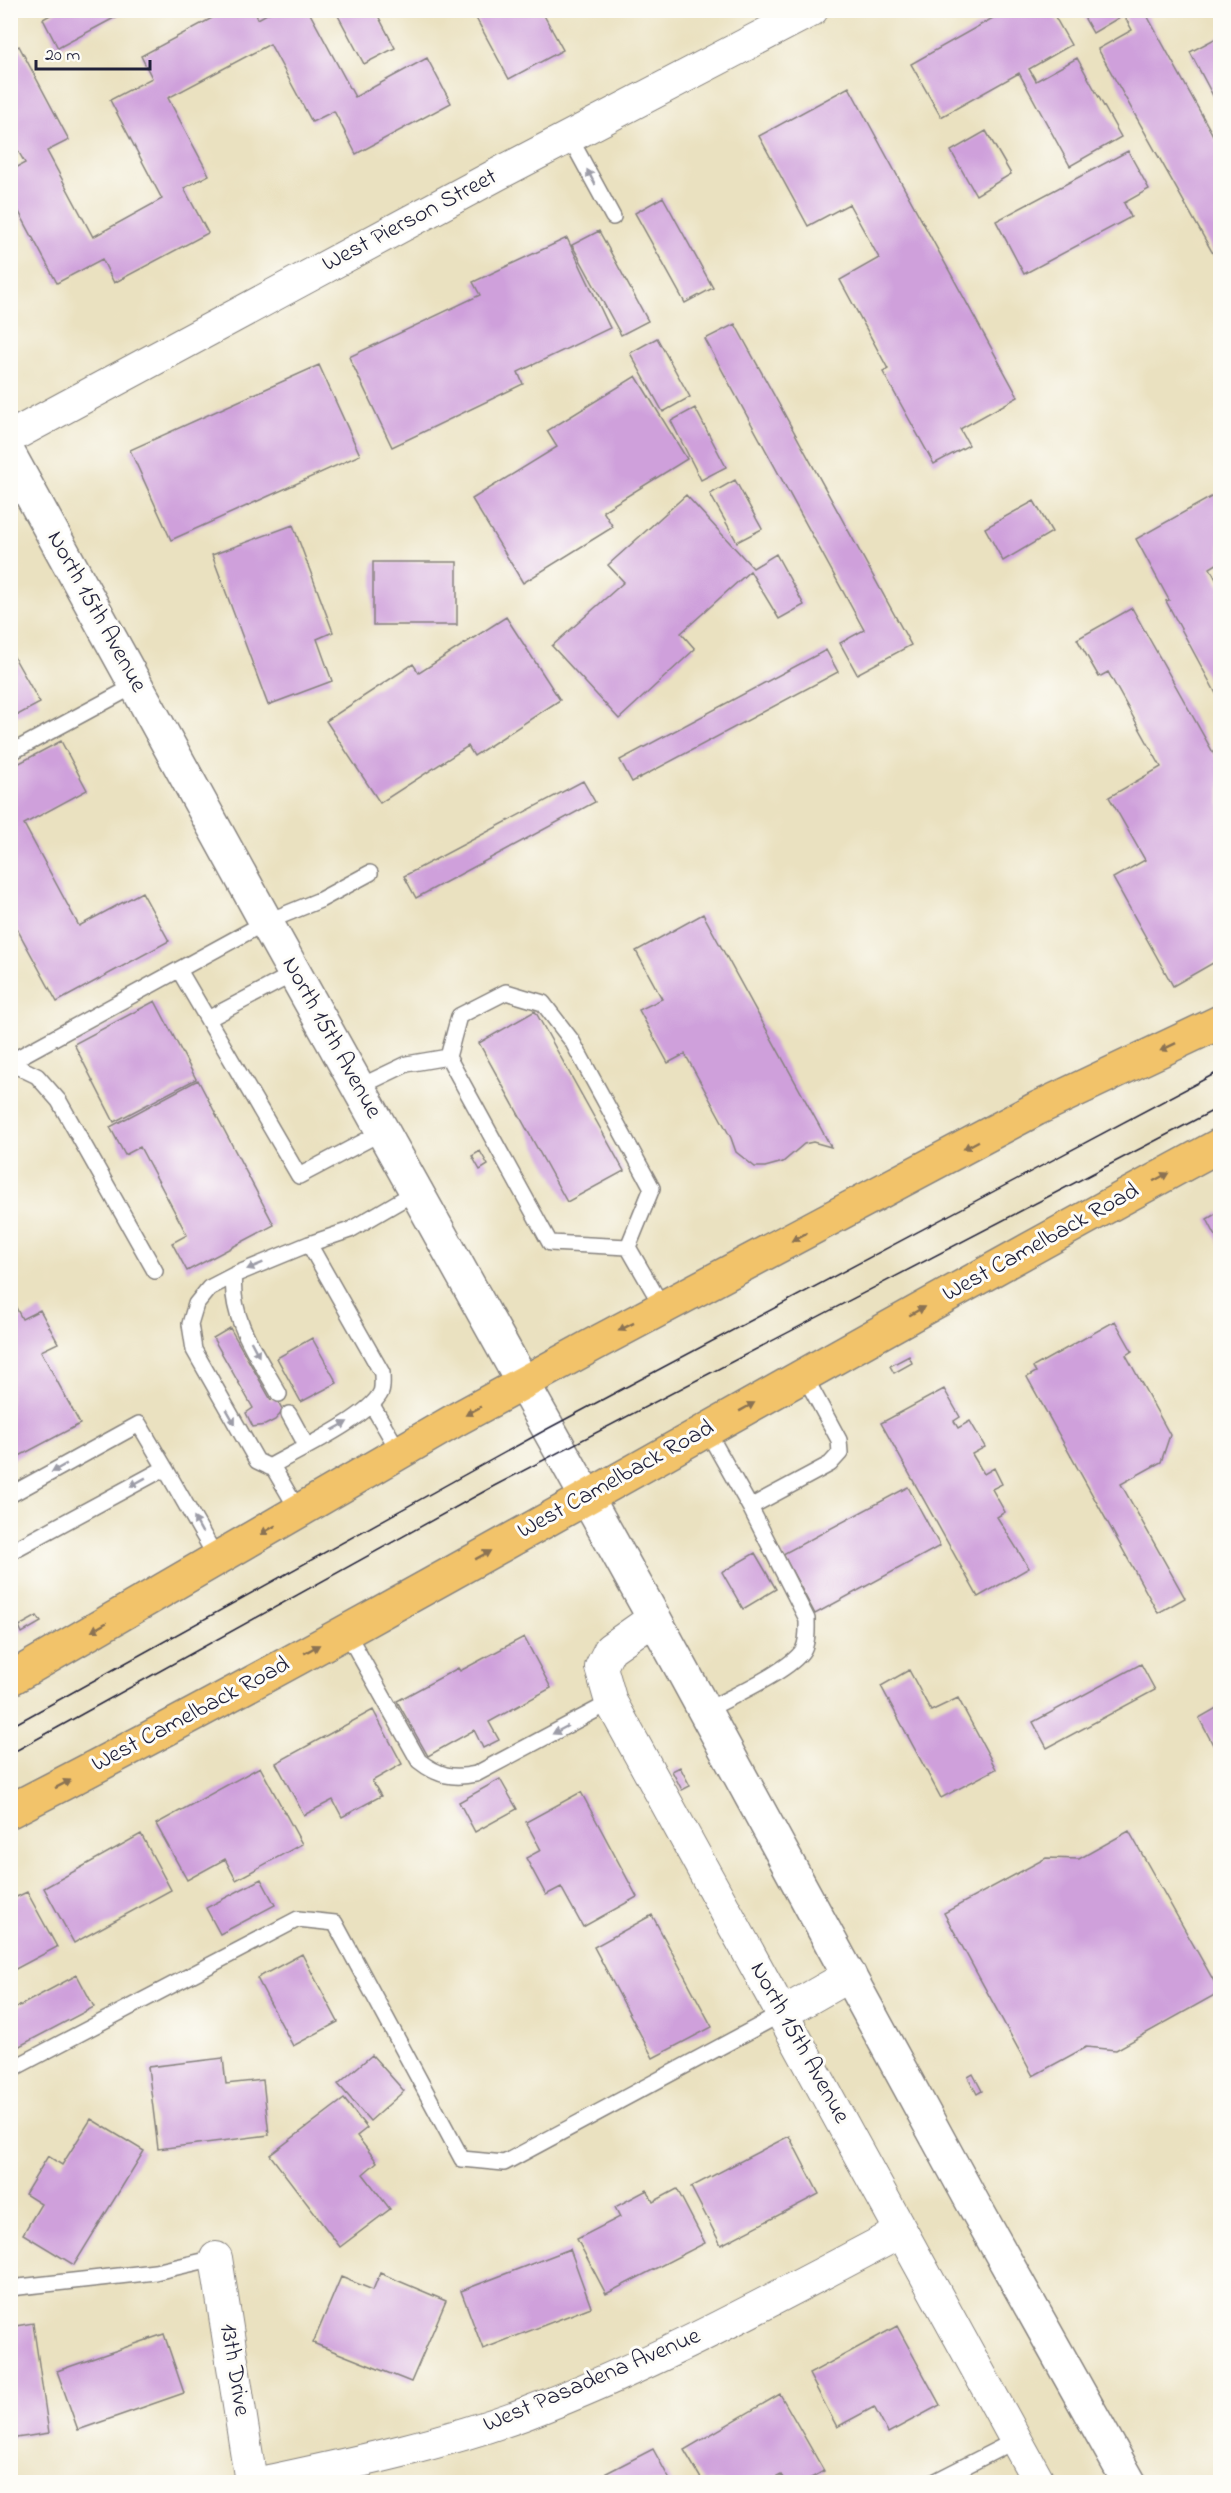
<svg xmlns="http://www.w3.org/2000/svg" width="1231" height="2493" viewBox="0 0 1231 2493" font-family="'Indie Flower',sans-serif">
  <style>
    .building { fill: #cfa0db }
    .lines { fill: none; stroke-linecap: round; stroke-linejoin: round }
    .service-casing { stroke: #86827e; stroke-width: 18 }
    .minor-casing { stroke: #86827e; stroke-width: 34 }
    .tertiary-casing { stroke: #86827e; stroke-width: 36 }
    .primary-casing { stroke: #86827e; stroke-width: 36 }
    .service { stroke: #fff; stroke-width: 15 }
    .minor { stroke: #fff; stroke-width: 32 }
    .tertiary { stroke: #fff; stroke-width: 33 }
    .primary { stroke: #f2c36a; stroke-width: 33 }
    .tram { stroke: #22223b; stroke-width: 1.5 }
    .oneway { fill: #9c9ca7 }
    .oneway2 { fill: #8a7252 }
    .labels { text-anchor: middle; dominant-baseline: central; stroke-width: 6; stroke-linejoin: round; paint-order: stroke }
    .street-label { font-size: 24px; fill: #22223b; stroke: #fdfcf7 }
  </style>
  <rect width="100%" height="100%" fill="#fdfcf7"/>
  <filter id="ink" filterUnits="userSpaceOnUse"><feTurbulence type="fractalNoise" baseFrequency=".0167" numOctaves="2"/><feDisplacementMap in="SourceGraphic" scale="12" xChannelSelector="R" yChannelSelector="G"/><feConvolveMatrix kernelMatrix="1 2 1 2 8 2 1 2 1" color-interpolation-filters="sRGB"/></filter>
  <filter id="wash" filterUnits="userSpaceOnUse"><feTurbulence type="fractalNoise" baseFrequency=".008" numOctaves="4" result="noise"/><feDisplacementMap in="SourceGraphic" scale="24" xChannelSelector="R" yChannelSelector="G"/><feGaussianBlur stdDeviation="1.35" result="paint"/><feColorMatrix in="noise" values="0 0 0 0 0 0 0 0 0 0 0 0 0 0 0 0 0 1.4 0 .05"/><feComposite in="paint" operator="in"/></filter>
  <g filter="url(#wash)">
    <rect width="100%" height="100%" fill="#eae1c0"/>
    <g id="blocks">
      <path class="building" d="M59,10h70l-71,38 -15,-29z
        M227,10h27l4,9 16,-9h34l47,87 72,-39 24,45 -95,51 -22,-43 -22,11 -42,-78 -102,54 41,77 -25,13 24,45 -94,50 -12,-24 -45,24 -47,-88v-24l15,-8 -15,-26v-86l9,-5 50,94 -22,11 46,86 69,-38 -52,-99 42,-22 -11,-22z
        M335,10h40l20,38 -31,16z
        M491,10h50l22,40 -54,29 -33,-61z
        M1007,10h44l20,35 -42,24 7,12 41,-23 44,79 -51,29 -51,-93 -78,44 -30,-53z
        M1080,10h52l-39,23z
        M1137,10h7l76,138v118l-122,-217 34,-19 -7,-13z
        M1220,36v73l-30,-57z
        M849,87l169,310 -58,32 9,16 -35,19 -51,-92 5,-3 -48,-89 39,-22 -30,-54 -41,22 -49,-90z
        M986,131l25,43 -35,21 -25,-44z
        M1128,151l21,38 -25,14 7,14 -107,57 -28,-53z
        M663,197l50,91 -28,15 -50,-90z
        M599,231l49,90 -27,14 -49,-90z
        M567,238l43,90 -92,44 5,12 -131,63 -43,-90 131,-62 -7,-13z
        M735,324l176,321 -54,29 -17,-31 24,-13 -159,-291z
        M657,338l33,59 -27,15 -33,-59z
        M319,365l41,90 -189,85 -41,-90z
        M636,376l51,83 -84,52 10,16 -90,56 -51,-84 85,-52 -10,-16z
        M695,408l31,59 -25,13 -30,-59z
        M735,480l27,49 -25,13 -27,-48z
        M1220,492v70l-10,6 10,19v114l-54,-100 3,-1 -33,-61z
        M686,495l67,73 23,-14 28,51 -25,14 -29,-48 -69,62 14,16 -76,70 -67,-73 72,-64 -16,-17z
        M1034,501l18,31 -49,29 -18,-33z
        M293,525l40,107 -16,7 15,42 -64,24 -56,-150z
        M373,562h84v63h-84z
        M1132,608l88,157v194l-47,27 -60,-108 32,-18 -36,-63 52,-30 -53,-95 -9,5 -22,-38z
        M506,617l54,83 -86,56 -6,-10 -88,57 -54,-82 87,-57 6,9z
        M826,650l12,22 -206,110 -12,-22z
        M14,657l26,46 -30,16v-60z
        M61,741l26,49 -63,34 55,102 63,-34 27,49 -112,61 -47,-86v-148z
        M583,781l12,21 -179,96 -12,-22z
        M703,914l128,233 -18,-5 -9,2 -21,18 -18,5h-10l-19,-15 -5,-14 -46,-84 -17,9 -29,-53 23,-11 -26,-48z
        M155,1001l41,78 -82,43 -40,-78z
        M535,1011l89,160 -57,31 -88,-159z
        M198,1080l76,145 -87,46 -15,-28 15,-8 -47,-88 -15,8 -15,-28z
        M480,1151l8,14 -8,5 -8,-14z
        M1220,1211v33l-13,-25z
        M10,1296l12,23 18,-9 18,33 -17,8 39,73 -70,37z
        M1115,1321l17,30 -6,4 44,80 -9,27 -40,22 64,114 -27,15 -131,-236 9,-5 -3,-5z
        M230,1328l41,72 5,-3 7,14 -8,9 -10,5 -12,2 -7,-14 7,-5 -40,-70z
        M312,1338l25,45 -36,19 -24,-44z
        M909,1356l3,7 -18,10 -4,-7z
        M944,1389l16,28 -6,4 4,7 12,-7 15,26 -13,7 12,20 10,-6 8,16 -10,5 13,23 -8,5 32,51 -51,29 -97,-174z
        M908,1487l32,59 -125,68 -32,-60z
        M755,1553l21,36 -33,20 -21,-37z
        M37,1616l4,6 -19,11 -3,-7z
        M524,1637l27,51 -62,34 10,18 -16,8 -9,-18 -46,26 -31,-55 61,-33 2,3z
        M1141,1664l14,26 -108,58 -14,-26z
        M909,1670l22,41 27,-13 38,71 -55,29 -60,-112z
        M1220,1706v52l-21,-40z
        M373,1710l29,54 -30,17 9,15 -39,21 -9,-17 -29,15 -28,-52z
        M260,1767l42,77 -66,36 -11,-21 -38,21 -31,-56z
        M680,1767l10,19 -8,4 -10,-19z
        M500,1779l17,30 -42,23 -16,-30z
        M581,1792l56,105 -54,30 -22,-40 -15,8 -20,-37 15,-8 -15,-28z
        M1129,1831l91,161 -104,58 -30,-3 -53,29 -89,-163 102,-55 33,1z
        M141,1834l30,56 -97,53 -30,-55z
        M261,1879l14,26 -55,29 -14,-26z
        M27,1892l30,55 -47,25v-72z
        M652,1915l60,112 -59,31 -59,-111z
        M302,1954l36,68 -45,24 -36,-68z
        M77,1975l17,32 -84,44v-40z
        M372,2055l32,36 -34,30 -32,-37z
        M223,2058l3,26 37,-4 6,55 -111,14 -10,-82z
        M973,2074l9,17 -5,3 -9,-17z
        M344,2099l23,29 -10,8 20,26 -14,12 27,35 -50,38 -70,-92z
        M91,2119l53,32 -70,114 -51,-31 18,-30 -16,-10 23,-38 14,9z
        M789,2136l30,58 -98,51 -30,-58z
        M677,2189l28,54 -99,51 -29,-55 43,-22 -5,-10 32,-17 6,12z
        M570,2249l21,58 -108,42 -22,-58z
        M380,2273l66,28 -35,81 -98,-39 28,-66 32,13z
        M33,2323l16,110 -39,6v-112z
        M897,2326l43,79 -52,28 -14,-26 -37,20 -28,-53z
        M164,2334l20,59 -106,37 -21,-59z
        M780,2394l44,77 -20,11h-18l-5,-7 -13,7h-65l-19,-32z
        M653,2449l18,33h-82z"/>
    </g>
  </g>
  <g filter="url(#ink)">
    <use href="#blocks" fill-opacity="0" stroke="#86827e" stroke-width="1.5"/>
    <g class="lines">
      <g class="service-casing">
        <path id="service" d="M569,136l44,81
          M10,753l126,-68
          M179,970l120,206 85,-45
          M506,992l37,11 29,38 80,147 -24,59 -78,-4 -102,-186 11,-41z
          M208,1019l87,-46
          M10,1062l256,-140 54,-22 50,-27
          M10,1063l27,13 22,25 96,170
          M359,1087l48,-23 41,-7
          M628,1247l35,61
          M234,1275c-5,44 24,81 45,119
          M372,1405l28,48
          M289,1414l17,31
          M706,1429l44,78 80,-43 10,-11 -1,-13 -35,-65
          M269,1467c26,-15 101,-50 112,-75 2,-5 1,-13 1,-19l-73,-129
          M10,1495l129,-71 26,44
          M299,1512l-25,-43 -17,-8 -63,-111 -4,-26 6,-20 13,-16 25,-13 75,-31 41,-14 67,-39
          M10,1552l155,-84 52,91
          M346,1631l73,130c19,15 34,18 57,13l135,-72
          M705,1711c23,-13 85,-40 98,-61 5,-9 4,-21 4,-31l-57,-112
          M10,2070l288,-151 37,4 127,236 42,4 279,-150
          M10,2288l145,-16 61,-14
          M934,2482l82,-42"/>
      </g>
      <g class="minor-casing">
        <path id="minor" d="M10,437l488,-263 314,-164
          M654,1618l-44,31 -9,18 10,35 428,780
          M783,2013l67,-38
          M216,2258l35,224
          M265,2482c88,-19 175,-37 259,-68 133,-50 253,-117 377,-182"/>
      </g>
      <g class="tertiary-casing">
        <path id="tertiary" d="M10,456l256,466 388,696 320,587 155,277"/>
      </g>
      <g class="primary-casing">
        <path id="primary" d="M10,1679l447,-260 143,-78 436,-232 184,-87
          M10,1811c410,-211 805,-448 1210,-666"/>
      </g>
      <use href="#service" class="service"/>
      <use href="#minor" class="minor"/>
      <use href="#tertiary" class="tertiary"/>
      <use href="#primary" class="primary"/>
      <path class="tram" d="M10,1727l539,-299 671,-357
        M10,1754l484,-268 726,-379"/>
    </g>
    <defs><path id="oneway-solid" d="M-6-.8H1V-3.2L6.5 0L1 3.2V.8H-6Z" transform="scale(1.5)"/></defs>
    <g class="oneway">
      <use href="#oneway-solid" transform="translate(591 177) rotate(-118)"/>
      <use href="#oneway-solid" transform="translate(255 1266) rotate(158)"/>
      <use href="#oneway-solid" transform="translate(255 1349) rotate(62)"/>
      <use href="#oneway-solid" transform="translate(231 1417) rotate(60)"/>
      <use href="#oneway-solid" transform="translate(340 1426) rotate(-29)"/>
      <use href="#oneway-solid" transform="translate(59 1468) rotate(151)"/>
      <use href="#oneway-solid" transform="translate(138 1482) rotate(151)"/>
      <use href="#oneway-solid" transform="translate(198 1525) rotate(-119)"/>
      <use href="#oneway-solid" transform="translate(560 1730) rotate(152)"/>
    </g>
    <g class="oneway2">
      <use href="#oneway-solid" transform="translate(1168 1047) rotate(154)"/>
      <use href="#oneway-solid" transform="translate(971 1145) rotate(152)"/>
      <use href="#oneway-solid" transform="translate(1161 1177) rotate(-28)"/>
      <use href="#oneway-solid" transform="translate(799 1237) rotate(152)"/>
      <use href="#oneway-solid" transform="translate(917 1311) rotate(-30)"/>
      <use href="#oneway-solid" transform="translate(626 1327) rotate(153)"/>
      <use href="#oneway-solid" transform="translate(747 1407) rotate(-29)"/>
      <use href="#oneway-solid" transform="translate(473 1411) rotate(151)"/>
      <use href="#oneway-solid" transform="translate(268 1530) rotate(150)"/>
      <use href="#oneway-solid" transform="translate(483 1555) rotate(-29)"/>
      <use href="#oneway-solid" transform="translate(99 1627) rotate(150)"/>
      <use href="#oneway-solid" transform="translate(312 1649) rotate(-29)"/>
      <use href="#oneway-solid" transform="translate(63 1784) rotate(-27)"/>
    </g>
  </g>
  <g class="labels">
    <g class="street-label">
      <text transform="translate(410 221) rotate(-28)">West Pierson Street</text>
      <text transform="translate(96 612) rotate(61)">North 15th Avenue</text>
      <text transform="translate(331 1038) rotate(61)">North 15th Avenue</text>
      <text transform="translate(1041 1243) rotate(-29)">West Camelback Road</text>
      <text transform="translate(616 1480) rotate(-29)">West Camelback Road</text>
      <text transform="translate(191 1715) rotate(-28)">West Camelback Road</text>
      <text transform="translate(799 2043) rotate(61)">North 15th Avenue</text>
      <text transform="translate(234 2370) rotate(81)">13th Drive</text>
      <text transform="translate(592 2381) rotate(-23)">West Pasadena Avenue</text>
    </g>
  </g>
  <rect width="1231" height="2493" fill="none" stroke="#fdfcf7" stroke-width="36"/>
  <path d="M36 60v9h114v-9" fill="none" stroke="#22223b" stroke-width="3"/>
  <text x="45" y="60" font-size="18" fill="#22223b" stroke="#fdfcf7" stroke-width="4.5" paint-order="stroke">20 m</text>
</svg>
